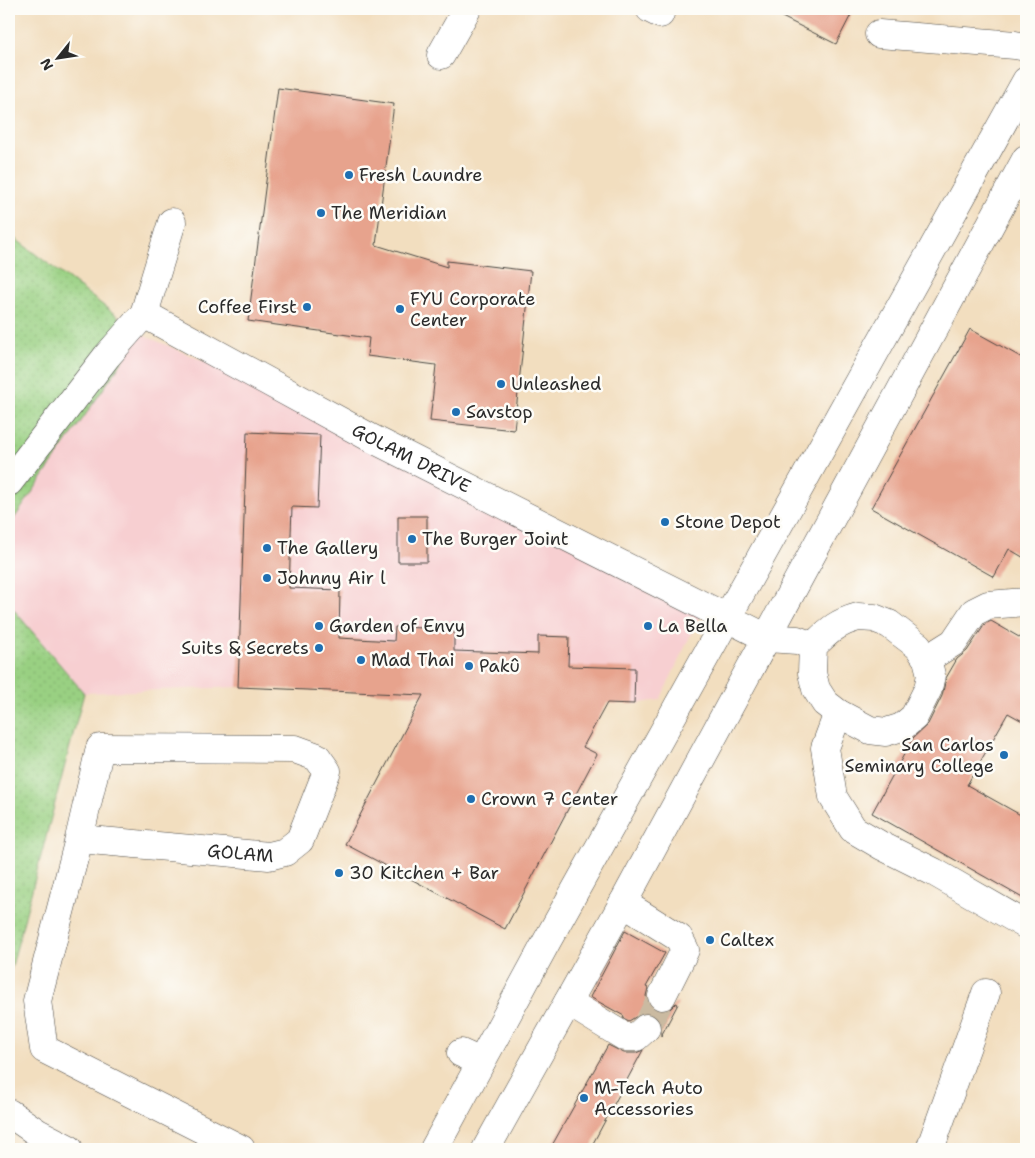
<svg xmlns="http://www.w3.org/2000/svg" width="1035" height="1158" viewBox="0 0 1035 1158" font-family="'Shantell Sans',sans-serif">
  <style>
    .built { fill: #f7cfd1 }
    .green { fill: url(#green-dots); stroke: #627e56 }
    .building { fill: #e7a38d }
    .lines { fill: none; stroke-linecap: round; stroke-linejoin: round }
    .minor-tunnel { stroke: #cabaa1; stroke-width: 28; stroke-dasharray: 28 14; stroke-linecap: butt }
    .minor-casing { stroke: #494641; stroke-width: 29 }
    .major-casing { stroke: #494641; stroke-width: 29 }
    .minor { stroke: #fff; stroke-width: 28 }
    .major { stroke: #fff; stroke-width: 28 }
    .poi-dot { fill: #1f6fb2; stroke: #fdfcf7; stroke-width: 2 }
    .labels { text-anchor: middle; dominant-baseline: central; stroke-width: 5; stroke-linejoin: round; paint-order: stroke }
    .poi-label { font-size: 18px; fill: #2b2b2b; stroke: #fdfcf7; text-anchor: start }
    .street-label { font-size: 18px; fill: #2b2b2b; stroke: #fdfcf7 }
  </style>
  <defs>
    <pattern id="green-dots" width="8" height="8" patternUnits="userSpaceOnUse" patternTransform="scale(1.25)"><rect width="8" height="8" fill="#99d082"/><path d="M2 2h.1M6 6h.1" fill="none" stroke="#84b370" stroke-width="1.8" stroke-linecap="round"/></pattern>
  </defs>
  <rect width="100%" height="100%" fill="#fdfcf7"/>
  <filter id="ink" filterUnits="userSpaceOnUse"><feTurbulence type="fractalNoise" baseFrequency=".02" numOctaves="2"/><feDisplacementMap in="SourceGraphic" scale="10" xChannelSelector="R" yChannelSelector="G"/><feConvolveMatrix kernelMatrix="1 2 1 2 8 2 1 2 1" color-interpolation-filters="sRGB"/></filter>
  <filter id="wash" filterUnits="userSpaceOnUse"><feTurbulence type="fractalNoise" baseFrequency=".0096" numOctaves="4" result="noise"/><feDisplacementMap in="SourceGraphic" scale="20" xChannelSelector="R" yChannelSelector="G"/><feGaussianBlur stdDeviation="1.12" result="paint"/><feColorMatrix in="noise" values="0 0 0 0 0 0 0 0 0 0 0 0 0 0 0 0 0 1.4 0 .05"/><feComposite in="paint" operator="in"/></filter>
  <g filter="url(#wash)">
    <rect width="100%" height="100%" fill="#f2debf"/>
    <path class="built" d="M141,334l109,47 452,230 -42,89 -26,4 -396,-17 -154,6 -75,-89v-78z"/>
    <path class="green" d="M9,234l132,100 -132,192z
      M9,604l75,89 -75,284z"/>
    <g id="blocks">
      <path class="building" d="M766,9h88l-18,35z
        M278,88l116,16 -18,141 71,22v-6l84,10 -17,159 -84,-9 6,-56 -69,-9 2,-18 -121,-17z
        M970,329l56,31v199l-17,-10 -15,28 -123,-69z
        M247,432l73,3 -3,73 -25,-1 -3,81 51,2 -1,48 55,3 1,-14 59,2v22l84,3v-18l31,1 -1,29 67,2 -1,36 -27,-1 -24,44 14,7 -92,175 -160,-85 78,-149 -185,-8z
        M398,516h29v46h-29z
        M991,621l35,20v82l-18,-10 -41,72 59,33v82l-154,-87 41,-75 15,-14 14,-28 4,-18 11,-19 10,-8 18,-27z
        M625,931l40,22 -19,34 2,1 -2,8 3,8 6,6 8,2 7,-3 6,-6 2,1 -17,32v-12l-4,-7 -6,-4h-9l-13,8 -6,-3 1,-2 -34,-19z
        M608,1045l16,8h12l7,-3 -53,99h-40z"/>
    </g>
  </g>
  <g filter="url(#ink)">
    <use href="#blocks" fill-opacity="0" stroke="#494641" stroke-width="1"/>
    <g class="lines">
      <path class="minor-tunnel" d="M646,1028l16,-32"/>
      <g class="minor-casing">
        <g id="minor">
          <path d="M650,9l10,5"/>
          <path d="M879,34l136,11 11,2"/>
          <path d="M441,55l26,-46"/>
          <path id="s1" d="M172,222l-28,92 227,124 396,200 30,2 16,6"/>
          <path d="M9,482l98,-126 37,-42"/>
          <path d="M858,617l16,1 15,6 29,22 9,13 4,16 -3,14 -14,28 -12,10 -16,5 -16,-2 -32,-17 -13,-10 -9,-14 -4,-16 1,-27c16,-15 23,-23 45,-29z"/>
          <path d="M927,659l27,-17 20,-30 14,-7 38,-3"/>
          <path d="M838,713l-13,35 8,49 20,32 29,17 52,26 92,53"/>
          <path id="s2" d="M79,839l190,17 16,-4 15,-12 27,-69 -10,-14 -22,-8 -195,-1 -21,91 -42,162 7,48 197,100"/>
          <path d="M623,903l56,35 6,12 -23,46"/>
          <path d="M568,1002l57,35h11l10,-9"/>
          <path d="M461,1053l20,9"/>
          <path d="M9,1113l29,20 31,16"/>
          <path d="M930,1149l56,-156"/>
        </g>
      </g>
      <g class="major-casing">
        <path id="major" d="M434,1149l113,-208 479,-860
          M486,1149l137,-246 403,-744"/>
      </g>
      <use href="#minor" class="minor"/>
      <use href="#major" class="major"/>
    </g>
  </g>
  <g class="poi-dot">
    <circle cx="349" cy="175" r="5"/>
    <circle cx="321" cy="213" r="5"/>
    <circle cx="307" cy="307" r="5"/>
    <circle cx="400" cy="309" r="5"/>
    <circle cx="501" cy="384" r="5"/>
    <circle cx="456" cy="412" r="5"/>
    <circle cx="665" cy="522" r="5"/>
    <circle cx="412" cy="539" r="5"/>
    <circle cx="267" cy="548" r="5"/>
    <circle cx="267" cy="578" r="5"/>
    <circle cx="319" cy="626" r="5"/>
    <circle cx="648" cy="626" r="5"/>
    <circle cx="319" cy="648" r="5"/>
    <circle cx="361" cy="660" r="5"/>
    <circle cx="469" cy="666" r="5"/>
    <circle cx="1004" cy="755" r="5"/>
    <circle cx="471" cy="799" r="5"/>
    <circle cx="339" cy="873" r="5"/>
    <circle cx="710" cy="940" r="5"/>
    <circle cx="584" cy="1098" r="5"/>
  </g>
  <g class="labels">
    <g class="poi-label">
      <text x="359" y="175">Fresh Laundre</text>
      <text x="331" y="213">The Meridian</text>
      <text x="410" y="299">FYU Corporate<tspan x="410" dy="21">Center</tspan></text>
      <text x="297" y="307" text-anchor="end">Coffee First</text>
      <text x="511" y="384">Unleashed</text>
      <text x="466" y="412">Savstop</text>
      <text x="675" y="522">Stone Depot</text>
      <text x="422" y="539">The Burger Joint</text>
      <text x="277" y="548">The Gallery</text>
      <text x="277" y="578">Johnny Air l</text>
      <text x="329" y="626">Garden of Envy</text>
      <text x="658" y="626">La Bella</text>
      <text x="309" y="648" text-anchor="end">Suits &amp; Secrets</text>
      <text x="371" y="660">Mad Thai</text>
      <text x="479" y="666">Pakû</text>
      <text x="994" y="745" text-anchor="end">San Carlos<tspan x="994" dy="21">Seminary College</tspan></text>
      <text x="481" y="799">Crown 7 Center</text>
      <text x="349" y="873">30 Kitchen + Bar</text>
      <text x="720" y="940">Caltex</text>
      <text x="594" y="1088">M-Tech Auto<tspan x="594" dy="21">Accessories</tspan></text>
    </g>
    <g class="street-label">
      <text stroke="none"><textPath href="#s1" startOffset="400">GOLAM DRIVE</textPath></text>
      <text stroke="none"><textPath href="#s2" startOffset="162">GOLAM</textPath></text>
    </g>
  </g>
  <rect width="1035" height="1158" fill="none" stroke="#fdfcf7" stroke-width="30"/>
  <g transform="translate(58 58) rotate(240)" stroke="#fdfcf7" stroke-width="4" paint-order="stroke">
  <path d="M0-4L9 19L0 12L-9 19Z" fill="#2b2b2b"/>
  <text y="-8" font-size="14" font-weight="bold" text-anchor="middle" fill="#2b2b2b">N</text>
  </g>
</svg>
